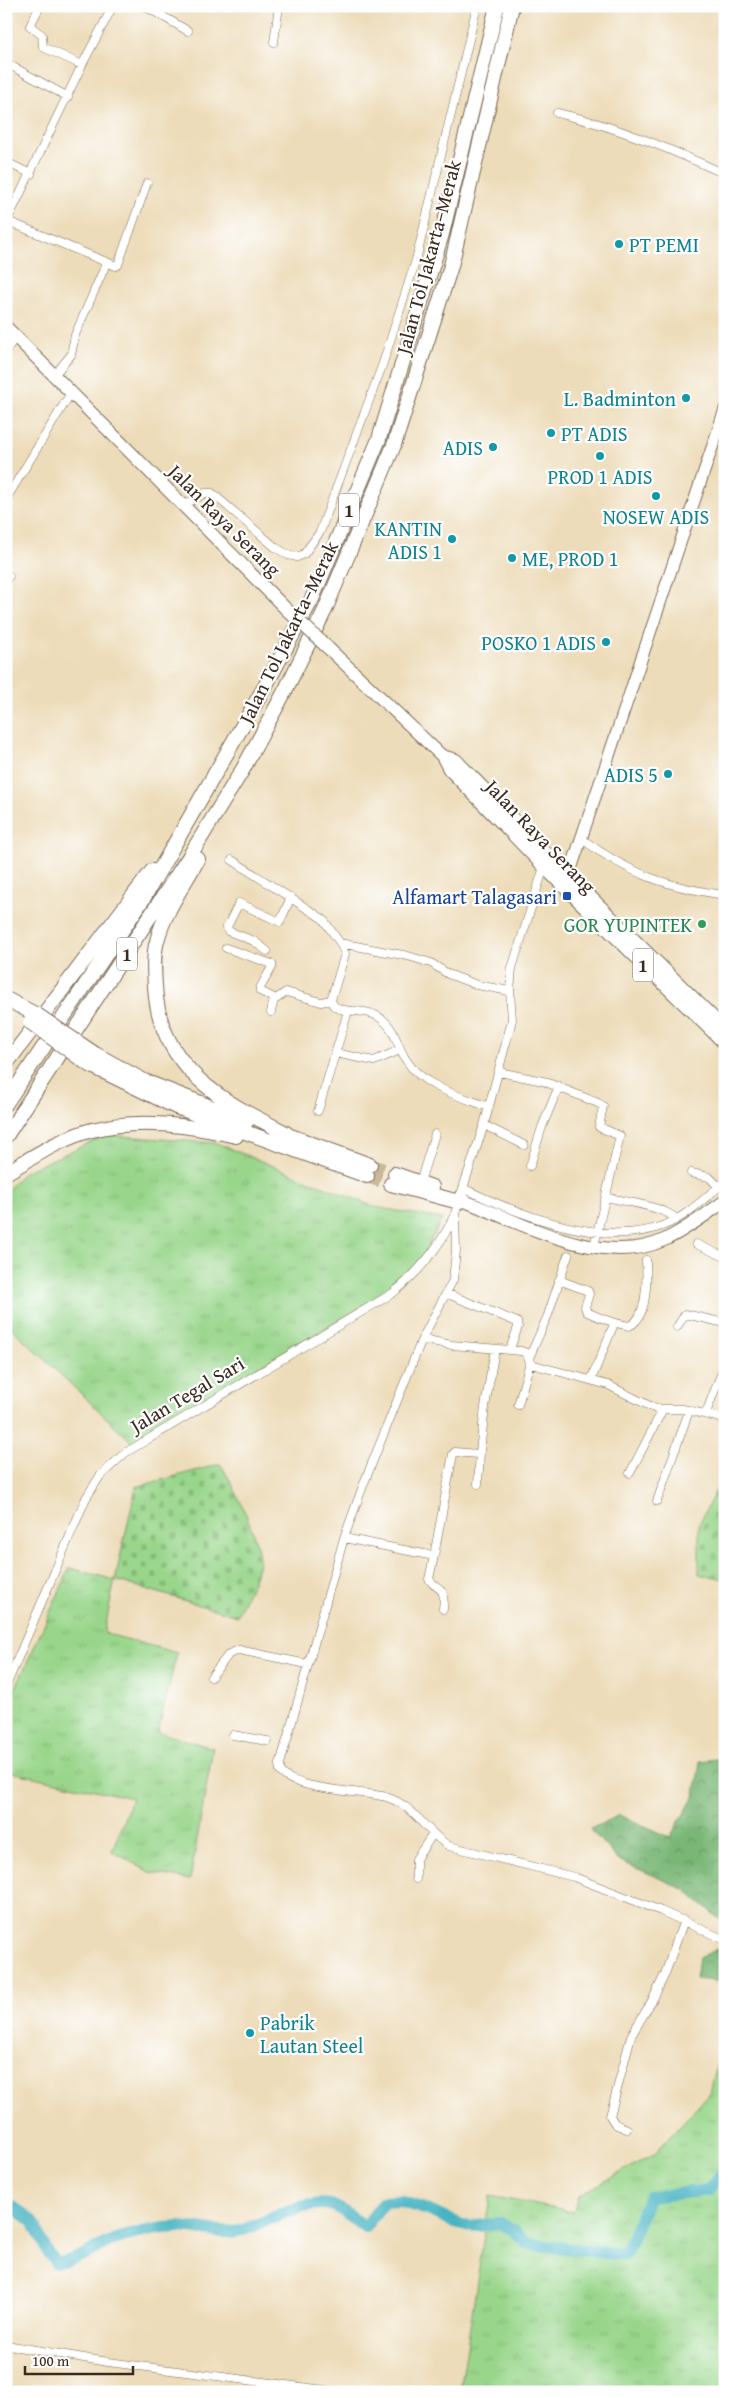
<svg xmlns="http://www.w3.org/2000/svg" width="731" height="2398" viewBox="0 0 731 2398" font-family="'Gentium Book Plus',serif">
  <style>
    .grass { fill: url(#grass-tufts); stroke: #6a8054 }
    .forest { fill: url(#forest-crowns); stroke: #5a704a }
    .cemetery { fill: url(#cemetery-stones); stroke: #6a8054 }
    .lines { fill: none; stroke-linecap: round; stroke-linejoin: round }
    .river { stroke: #46b3c2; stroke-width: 12 }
    .motorway-tunnel { stroke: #c9b89a; stroke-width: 14; stroke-dasharray: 14 7; stroke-linecap: butt }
    .minor-casing { stroke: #796854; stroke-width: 9 }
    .secondary-casing { stroke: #796854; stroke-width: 13 }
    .trunk-casing { stroke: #796854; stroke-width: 14 }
    .motorway-casing { stroke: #796854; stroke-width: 16 }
    .minor { stroke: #fff; stroke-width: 8 }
    .secondary { stroke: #fff; stroke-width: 11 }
    .trunk { stroke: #fff; stroke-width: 12 }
    .motorway { stroke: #fff; stroke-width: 14 }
    .trunk-bridge-casing { stroke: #796854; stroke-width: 14; stroke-linecap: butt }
    .motorway-bridge-casing { stroke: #796854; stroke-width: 16; stroke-linecap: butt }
    .trunk-bridge { stroke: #fff; stroke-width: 12 }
    .motorway-bridge { stroke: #fff; stroke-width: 14 }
    .culture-dot { fill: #0f9aa8; stroke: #fff; stroke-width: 2 }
    .transit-dot { fill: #1a4fb4; stroke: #fff; stroke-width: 2 }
    .leisure-dot { fill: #2e9e5b; stroke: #fff; stroke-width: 2 }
    .labels { text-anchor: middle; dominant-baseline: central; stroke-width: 4.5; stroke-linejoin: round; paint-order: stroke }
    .shield { fill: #fff; stroke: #766a62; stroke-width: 1 }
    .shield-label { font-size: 19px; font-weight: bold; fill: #3b2a1e }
    .culture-label { font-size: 20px; fill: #0d838f; stroke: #fff; text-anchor: end }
    .street-label { font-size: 20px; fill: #3b2a1e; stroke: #fff }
    .transit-label { font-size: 20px; fill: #164399; stroke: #fff; text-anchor: end }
    .leisure-label { font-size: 20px; fill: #27864d; stroke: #fff; text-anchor: end }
  </style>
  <defs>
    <pattern id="grass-tufts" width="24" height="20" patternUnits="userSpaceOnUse" patternTransform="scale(1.25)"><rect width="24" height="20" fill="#99d68b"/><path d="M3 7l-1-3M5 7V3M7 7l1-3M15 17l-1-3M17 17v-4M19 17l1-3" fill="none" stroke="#85b878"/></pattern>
    <pattern id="forest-crowns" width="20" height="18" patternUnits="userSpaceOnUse" patternTransform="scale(1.25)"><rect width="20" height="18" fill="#7ab777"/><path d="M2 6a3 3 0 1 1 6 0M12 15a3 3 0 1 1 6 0" fill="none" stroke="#659561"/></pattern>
    <pattern id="cemetery-stones" width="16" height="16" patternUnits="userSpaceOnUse" patternTransform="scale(1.25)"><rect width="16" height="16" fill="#99d68b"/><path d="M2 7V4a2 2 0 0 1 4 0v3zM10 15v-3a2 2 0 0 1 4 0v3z" fill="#85b878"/></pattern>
  </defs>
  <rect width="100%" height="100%" fill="#fff"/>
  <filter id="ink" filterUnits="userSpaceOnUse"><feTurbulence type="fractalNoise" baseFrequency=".02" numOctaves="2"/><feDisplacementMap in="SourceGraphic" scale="10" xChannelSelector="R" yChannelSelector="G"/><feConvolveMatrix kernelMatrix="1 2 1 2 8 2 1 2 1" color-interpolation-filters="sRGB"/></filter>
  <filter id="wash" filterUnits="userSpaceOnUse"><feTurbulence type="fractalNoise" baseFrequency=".0096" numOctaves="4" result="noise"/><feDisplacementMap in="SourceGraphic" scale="20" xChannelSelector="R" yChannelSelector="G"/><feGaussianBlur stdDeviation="1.12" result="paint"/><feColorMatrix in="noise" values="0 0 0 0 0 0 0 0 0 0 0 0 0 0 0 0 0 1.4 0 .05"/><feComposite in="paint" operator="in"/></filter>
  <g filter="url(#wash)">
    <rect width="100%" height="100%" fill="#eddcb9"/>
    <path class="grass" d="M107,1135l109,8 159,64 67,12 -19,36 -25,30 -265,158 -127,-120v-132l18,-19z
      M70,1568l45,12 -11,53 73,20 -19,79 55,16 -23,132 -41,-8 -37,-21 20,-53 -126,-27v-62z
      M725,2031v361h-265l30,-196 83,16 5,-16 76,-42 56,-61z"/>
    <path class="forest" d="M725,1758v166l-41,-35 -66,-29 -28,-31 30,-14 50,22 25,-42 5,-34z
      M725,1945v37l-29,-3 3,-21z"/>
    <path class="cemetery" d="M220,1464c13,18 40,76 39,98 -1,12 -17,42 -22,54l-122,-36 21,-93z
      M722,1478h3v101l-26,-5v-50z"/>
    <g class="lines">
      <path class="river" d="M6,2202l27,19 15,32 8,10c19,0 44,-19 63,-25 22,-6 48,-13 71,-10 18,2 35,7 53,2 28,-9 56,-30 87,-25 11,2 25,16 35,22l19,-25 16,-1 27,9 35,15 16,1 21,-3 13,6 15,15 98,11 24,-58 59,-7 17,-19"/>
    </g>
  </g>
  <g filter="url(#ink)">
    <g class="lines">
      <path class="motorway-tunnel" d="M370,1165l25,9
        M367,1176l24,8"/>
      <g class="minor-casing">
        <path id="minor" d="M40,6l-10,20 12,9 1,12 39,18
          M145,6l43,25
          M274,42l5,-36
          M6,63l62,34
          M557,113c59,13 113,36 168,61
          M6,162l25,12
          M7,221l109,45 2,-1 29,-82
          M6,223l76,-158 31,-59
          M6,350l10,-13
          M55,374l16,-19 4,-20 31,-71
          M6,499l66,-108
          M184,505l21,-12h7l63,54 13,8 9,2 7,-3 16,-22 62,-166 34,-106 61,-254
          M6,580l3,-4
          M582,839c47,35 85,48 143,56
          M232,860l91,59 17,24 5,11 -14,46 2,5c12,11 32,0 50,15 12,9 15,28 23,40 18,28 54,36 83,47
          M724,895l1,-12
          M340,943l68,13 23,7 17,11 29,11 33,6
          M226,948l46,16v3l-12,21v3l16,8 10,-7 35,10 10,-2
          M267,951l-13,-10 -26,-10 -1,-4 12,-24 41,19 11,-25
          M271,1012l3,-13
          M335,1053l39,8 26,-11
          M499,1072l44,9 55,22 5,3 -4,21 21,9 -26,110
          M318,1111l30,-100
          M484,1125l40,20
          M530,1166l12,-39 17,-41
          M691,1173l18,4 10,10
          M420,1182l15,-48
          M463,1188c54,26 140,60 199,38 24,-8 43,-29 63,-44
          M460,1197l24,-72 28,-105 -2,-29 2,-23 32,-101
          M606,1197c15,4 63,10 70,23
          M455,1216l1,35 -3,29 -31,59 -58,144 -20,55 -64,226v7c12,19 83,20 106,26 28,8 39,35 63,49l125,31 87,34 64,29
          M696,1244l29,13
          M559,1280l29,11 1,3 -4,13 2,5c15,7 26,11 42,14 19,-7 18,-49 17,-66
          M448,1294l69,28 1,5 -8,22
          M677,1327l8,-13 40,9
          M422,1339l30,6 69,6 5,2 5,11 77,21 48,24h27l42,10
          M529,1358l19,-43 20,-60
          M591,1380l23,-56
          M518,1405l12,-43
          M706,1413l19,-49
          M630,1473l33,-64
          M478,1484l2,-32
          M657,1501l32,-90
          M344,1538l90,18 19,-102 2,-2 22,2 3,-2 5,-45 10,-58
          M434,1556l-5,23c9,14 17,4 14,30
          M211,1677l18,-23 10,-4 68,14
          M6,1686l80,-188 14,-22 25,-23 268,-160c28,-22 56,-57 66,-91
          M233,1735l34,6
          M416,1879v-20l17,-25
          M627,2129l-12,-5 -5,-8 21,-80 22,-37 12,-25 19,-54
          M6,2345l102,17 232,30"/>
      </g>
      <g class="secondary-casing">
        <path id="secondary" d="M564,882l7,-13 154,-460"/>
      </g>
      <g class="trunk-casing">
        <path id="trunk" d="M6,327l281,283
          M327,647l115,109 7,13 103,106 173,169
          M442,756l14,4 96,99 173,170
          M460,1197l7,5c57,22 136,66 197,38 22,-10 41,-25 61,-39"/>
      </g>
      <g class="motorway-casing">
        <path id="motorway" d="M198,859c-14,26 -34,53 -41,82 -4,14 -3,30 -2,45 4,82 66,115 131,147
          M6,999l31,16
          M95,1054l49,27 103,40
          M6,1064l146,-193
          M88,1064l88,43 191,69
          M6,1103l137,-204 124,-216 45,-84 67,-160 63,-205 55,-228
          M277,1131l93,34
          M6,1136l183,-279 54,-88 42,-78 40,-81 69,-165 57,-179 61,-260
          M6,1173c27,-16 55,-35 86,-43 47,-12 97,-5 144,6
          M395,1174l37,13
          M391,1184l68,18"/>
      </g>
      <use href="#minor" class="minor"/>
      <use href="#secondary" class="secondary"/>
      <use href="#trunk" class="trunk"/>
      <use href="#motorway" class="motorway"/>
      <g class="trunk-bridge-casing">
        <path id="trunk-bridge" d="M287,610l40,37"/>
      </g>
      <g class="motorway-bridge-casing">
        <path id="motorway-bridge" d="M37,1015l58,39
          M30,1022l58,42"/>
      </g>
      <use href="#trunk-bridge" class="trunk-bridge"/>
      <use href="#motorway-bridge" class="motorway-bridge"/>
    </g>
  </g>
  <g class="culture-dot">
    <circle cx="619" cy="244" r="5"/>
    <circle cx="686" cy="398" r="5"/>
    <circle cx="551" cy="433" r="5"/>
    <circle cx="493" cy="447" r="5"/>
    <circle cx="600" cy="456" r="5"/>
    <circle cx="656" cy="496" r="5"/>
    <circle cx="452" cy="539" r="5"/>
    <circle cx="512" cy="558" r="5"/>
    <circle cx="606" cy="642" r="5"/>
    <circle cx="668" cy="774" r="5"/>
    <circle cx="250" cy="2033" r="5"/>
  </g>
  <rect class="transit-dot" x="562" y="891" width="10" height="10" rx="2.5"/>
  <circle class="leisure-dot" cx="702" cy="924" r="5"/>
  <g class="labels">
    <g class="shield">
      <rect x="339" y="493.5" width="20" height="33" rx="4"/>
      <rect x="117" y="937.5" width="20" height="33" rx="4"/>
      <rect x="633" y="948.5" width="20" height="33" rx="4"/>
    </g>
    <g class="shield-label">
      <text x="349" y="510">1</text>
      <text x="127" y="954">1</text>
      <text x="643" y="965">1</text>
    </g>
    <g class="culture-label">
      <text x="629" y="244" text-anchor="start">PT PEMI</text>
      <text x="676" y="398">L. Badminton</text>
      <text x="561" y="433" text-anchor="start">PT ADIS</text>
      <text x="483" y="447">ADIS</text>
      <text x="600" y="476" text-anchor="middle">PROD 1 ADIS</text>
      <text x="656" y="516" text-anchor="middle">NOSEW ADIS</text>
      <text x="442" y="528">KANTIN<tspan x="442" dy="23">ADIS 1</tspan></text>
      <text x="522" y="558" text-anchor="start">ME, PROD 1</text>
      <text x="596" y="642">POSKO 1 ADIS</text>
      <text x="658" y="774">ADIS 5</text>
      <text x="260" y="2022" text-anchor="start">Pabrik<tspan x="260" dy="23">Lautan Steel</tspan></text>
    </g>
    <g class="street-label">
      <text transform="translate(428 257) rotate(-75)">Jalan Tol Jakarta–Merak</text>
      <text transform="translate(225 520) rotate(45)">Jalan Raya Serang</text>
      <text transform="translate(288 632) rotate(-64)">Jalan Tol Jakarta–Merak</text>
      <text transform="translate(541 836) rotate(46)">Jalan Raya Serang</text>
      <text transform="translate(187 1394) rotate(-31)">Jalan Tegal Sari</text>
    </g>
    <g class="transit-label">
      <text x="557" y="896">Alfamart Talagasari</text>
    </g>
    <g class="leisure-label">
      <text x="692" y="924">GOR YUPINTEK</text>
    </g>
  </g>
  <rect width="731" height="2398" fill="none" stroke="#fff" stroke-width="25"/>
  <path d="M25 2366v8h108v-8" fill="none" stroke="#3b2a1e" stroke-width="2.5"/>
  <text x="32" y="2366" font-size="15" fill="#3b2a1e" stroke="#ffffff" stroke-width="4" paint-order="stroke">100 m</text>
</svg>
